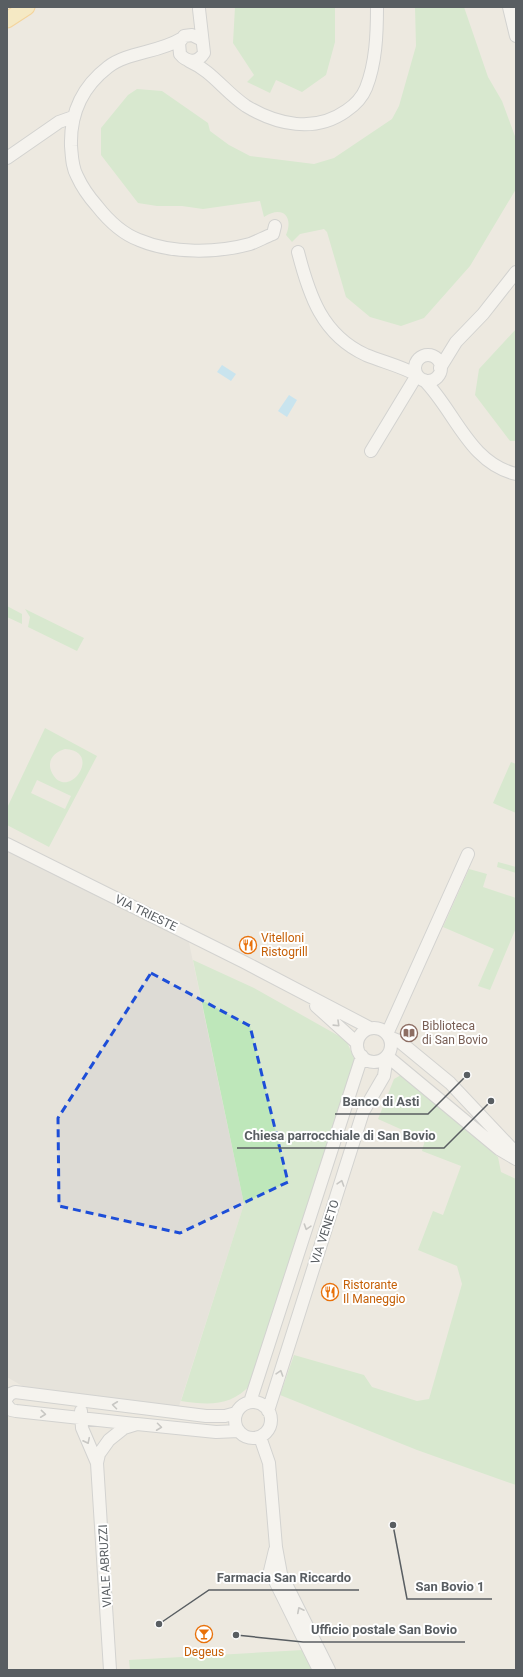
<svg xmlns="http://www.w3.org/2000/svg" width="523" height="1677" viewBox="0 0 523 1677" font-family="Roboto,sans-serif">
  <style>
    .industrial { fill: #dddbd5 }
    .green { fill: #bee7ba; fill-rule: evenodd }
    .water { fill: #9edeff }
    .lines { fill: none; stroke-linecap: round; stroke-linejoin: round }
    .minor-casing { stroke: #b3b7bc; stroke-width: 14 }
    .major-casing { stroke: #fcba4a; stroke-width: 17 }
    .minor { stroke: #fff; stroke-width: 12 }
    .major { stroke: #ffe8a3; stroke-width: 15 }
    .oneway { stroke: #9b9ea1 }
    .marked { fill: none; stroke: #1d4ed8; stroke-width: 3; stroke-dasharray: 8 5; stroke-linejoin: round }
    .labels { text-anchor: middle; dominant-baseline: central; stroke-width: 4; stroke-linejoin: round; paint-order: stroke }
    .street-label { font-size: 12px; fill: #595e62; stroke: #fff }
    .food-label { font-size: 12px; fill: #c56008; stroke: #fff; text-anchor: start }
    .education-label { font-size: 12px; fill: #785e54; stroke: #fff; text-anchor: start }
    .leader { fill: none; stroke: #595e62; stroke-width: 1.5 }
    .callout-dot { fill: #595e62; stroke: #fff; stroke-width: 1.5 }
    .callout-label { font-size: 13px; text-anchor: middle; font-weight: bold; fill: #595e62; stroke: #fff; stroke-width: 4; stroke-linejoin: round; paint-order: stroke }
  </style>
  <rect width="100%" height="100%" fill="#ede9e0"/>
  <path class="industrial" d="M7,848l181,90 56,266 -66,205 -147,-18 -24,-14z"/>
  <path class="green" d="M235,7h100v35l-9,33 -24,17 -26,-12 -6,13 -23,-11 7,-7 -21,-32z
    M415,7h49l24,70 14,24 14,38v50l-46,77 -46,52 -23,8 -31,-9 -24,-20 -19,-65 -3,-3 -24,5 -8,8 -6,-7c8,-19 -4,-30 -22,-18l-4,-16 -57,8 -21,-3h-25l-19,-3 -37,-48v-27l27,-33 9,-6 25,2 46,32 2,8 19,14 21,11 64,8 20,-6 58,-39 7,-13 17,-60z
    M516,329v112h-6l-35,-46 4,-26z
    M7,606l15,8v10l-15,-7z
    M25,609l59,29 -7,13 -49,-24 2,-10z
    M45,728l52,28 -48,91 -42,-22v-17zM65,749c39,2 3,54 -13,24 -6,-12 2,-21 13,-24zM37,780l34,16 -6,13 -34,-16z
    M511,762l5,2v49l-23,-10z
    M498,862l18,5v6l-19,-6z
    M469,869l18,5 -4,13 33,11v30l-26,62 -12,-4 16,-37 -51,-22z
    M193,960l61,28 85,48 8,6 9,21 -105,321c-20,23 -43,21 -70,17l63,-197z
    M401,1075l97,82 3,15 15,7v306l-99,-35 -137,-55 14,-40 70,20 8,12 45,14 12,-2 33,-115 -5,-18 -39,-16 15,-39 10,4 18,-49 -39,-15 3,-11 -47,-21 16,-40z
    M303,1650l9,20h-182l-1,-10z"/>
  <path class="water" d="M222,365l14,9 -5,7 -14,-9z
    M289,395l8,5 -10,17 -9,-6z"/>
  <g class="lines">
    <g class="minor-casing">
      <path id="minor" d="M509,7l7,29
        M199,9l5,44c-6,10 -17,10 -24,1l-1,-11 5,-7 8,-1 10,5
        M181,39c-23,14 -54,13 -73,28 -26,20 -38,47 -37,79 1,11 1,21 6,30 5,11 12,21 20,30 11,14 26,28 42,34 33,14 78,13 111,4 8,-3 15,-7 23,-10l2,-8
        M189,61c23,10 36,31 57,45 31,19 69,27 100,5 9,-6 16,-13 20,-23 10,-25 11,-54 11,-81
        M7,158l52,-36 14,-5
        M298,252c11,43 24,83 68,103 17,7 35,11 51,20l-46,76
        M415 368a13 13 0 1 1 26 0a13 13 0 1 1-26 0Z
        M440,368l16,-26 27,-28 33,-42
        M424,380c31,31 45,83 92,94
        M7,844l237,118 126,66
        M316,1006l41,37
        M357 1045a17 17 0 1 1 34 0a17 17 0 1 1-34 0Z
        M387,1034l81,-180
        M389,1037l10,4 51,42 66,70
        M387,1056l112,93 17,10
        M7,1398l3,-4 5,-2 191,24h19l11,-3
        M250,1402l112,-346
        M235 1420a18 18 0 1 1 36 0a18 18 0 1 1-36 0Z
        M7,1405l4,5 5,1 119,13
        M81,1411l1,17 15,35
        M268,1411l95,-299 21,-36 3,-20
        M260,1437l9,26 7,84 5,27 48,96
        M275,1550l-5,21 49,99
        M110,1670l-13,-207 2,-9 10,-14 15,-12 13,-4 79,8 23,-1"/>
    </g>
    <g class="major-casing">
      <path id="major" d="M7,20l20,-13"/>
    </g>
    <use href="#minor" class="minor"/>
    <use href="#major" class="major"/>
  </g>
  <defs><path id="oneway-chevron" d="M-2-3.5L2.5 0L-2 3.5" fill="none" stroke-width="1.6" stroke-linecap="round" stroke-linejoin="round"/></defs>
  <g class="oneway">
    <use href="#oneway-chevron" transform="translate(337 1024) rotate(44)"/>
    <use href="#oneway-chevron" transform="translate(341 1183) rotate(-72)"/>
    <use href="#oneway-chevron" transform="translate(307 1227) rotate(108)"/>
    <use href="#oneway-chevron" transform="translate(280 1373) rotate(-72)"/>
    <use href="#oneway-chevron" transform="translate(115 1405) rotate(-173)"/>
    <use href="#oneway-chevron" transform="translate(43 1414) rotate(6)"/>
    <use href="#oneway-chevron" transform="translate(159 1427) rotate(7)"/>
    <use href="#oneway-chevron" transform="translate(87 1441) rotate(64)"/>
    <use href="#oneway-chevron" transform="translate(300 1610) rotate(-117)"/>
  </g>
  <path d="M0 0H523V1677H0ZM151,973l99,53 38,156 -108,51 -121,-27 -1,-88z" fill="#ede9e0" fill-opacity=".55" fill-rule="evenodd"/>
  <path class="marked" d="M151,973l99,53 38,156 -108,51 -121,-27 -1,-88z"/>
  <defs>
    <g id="restaurant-ring" transform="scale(0.9)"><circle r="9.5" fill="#fff" stroke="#e8710a" stroke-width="1.5"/><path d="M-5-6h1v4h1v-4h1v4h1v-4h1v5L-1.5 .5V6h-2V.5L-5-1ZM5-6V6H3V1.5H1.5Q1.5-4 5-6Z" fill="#e8710a"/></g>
    <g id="library-ring" transform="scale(0.9)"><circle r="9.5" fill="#fff" stroke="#8d6e63" stroke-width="1.5"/><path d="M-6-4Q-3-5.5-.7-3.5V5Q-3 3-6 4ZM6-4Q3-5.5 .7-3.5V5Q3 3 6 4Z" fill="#8d6e63"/></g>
    <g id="bar-ring" transform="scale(0.9)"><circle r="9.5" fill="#fff" stroke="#e8710a" stroke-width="1.5"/><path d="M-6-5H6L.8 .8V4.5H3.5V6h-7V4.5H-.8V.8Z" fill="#e8710a"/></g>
  </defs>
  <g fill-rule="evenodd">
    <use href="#restaurant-ring" x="248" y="945"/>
    <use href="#library-ring" x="409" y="1033"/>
    <use href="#restaurant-ring" x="330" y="1292"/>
    <use href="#bar-ring" x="204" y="1634"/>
  </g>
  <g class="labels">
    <g class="street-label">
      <text transform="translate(146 913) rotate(26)">VIA TRIESTE</text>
      <text transform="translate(325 1232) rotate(-72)">VIA VENETO</text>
      <text transform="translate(105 1566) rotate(-93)">VIALE ABRUZZI</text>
    </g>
    <g class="food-label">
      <text x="261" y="938">Vitelloni<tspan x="261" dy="14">Ristogrill</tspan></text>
      <text x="343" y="1285">Ristorante<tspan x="343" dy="14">Il Maneggio</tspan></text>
      <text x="204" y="1652" text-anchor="middle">Degeus</text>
    </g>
    <g class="education-label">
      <text x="422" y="1026">Biblioteca<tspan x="422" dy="14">di San Bovio</tspan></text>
    </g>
  </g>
  <path class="leader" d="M467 1075L428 1114H335M491 1101L444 1148H237M159 1624L209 1590H359M393 1525L407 1599H492M236 1635L303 1642H465"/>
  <g class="callout-dot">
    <circle cx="467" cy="1075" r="4"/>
    <circle cx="491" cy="1101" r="4"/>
    <circle cx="159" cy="1624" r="4"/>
    <circle cx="393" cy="1525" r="4"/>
    <circle cx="236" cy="1635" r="4"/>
  </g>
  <g class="callout-label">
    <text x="381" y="1106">Banco di Asti</text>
    <text x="340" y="1140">Chiesa parrocchiale di San Bovio</text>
    <text x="284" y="1582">Farmacia San Riccardo</text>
    <text x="450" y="1591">San Bovio 1</text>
    <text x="384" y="1634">Ufficio postale San Bovio</text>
  </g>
  <rect width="523" height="1677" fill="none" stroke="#595e62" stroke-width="16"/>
</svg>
